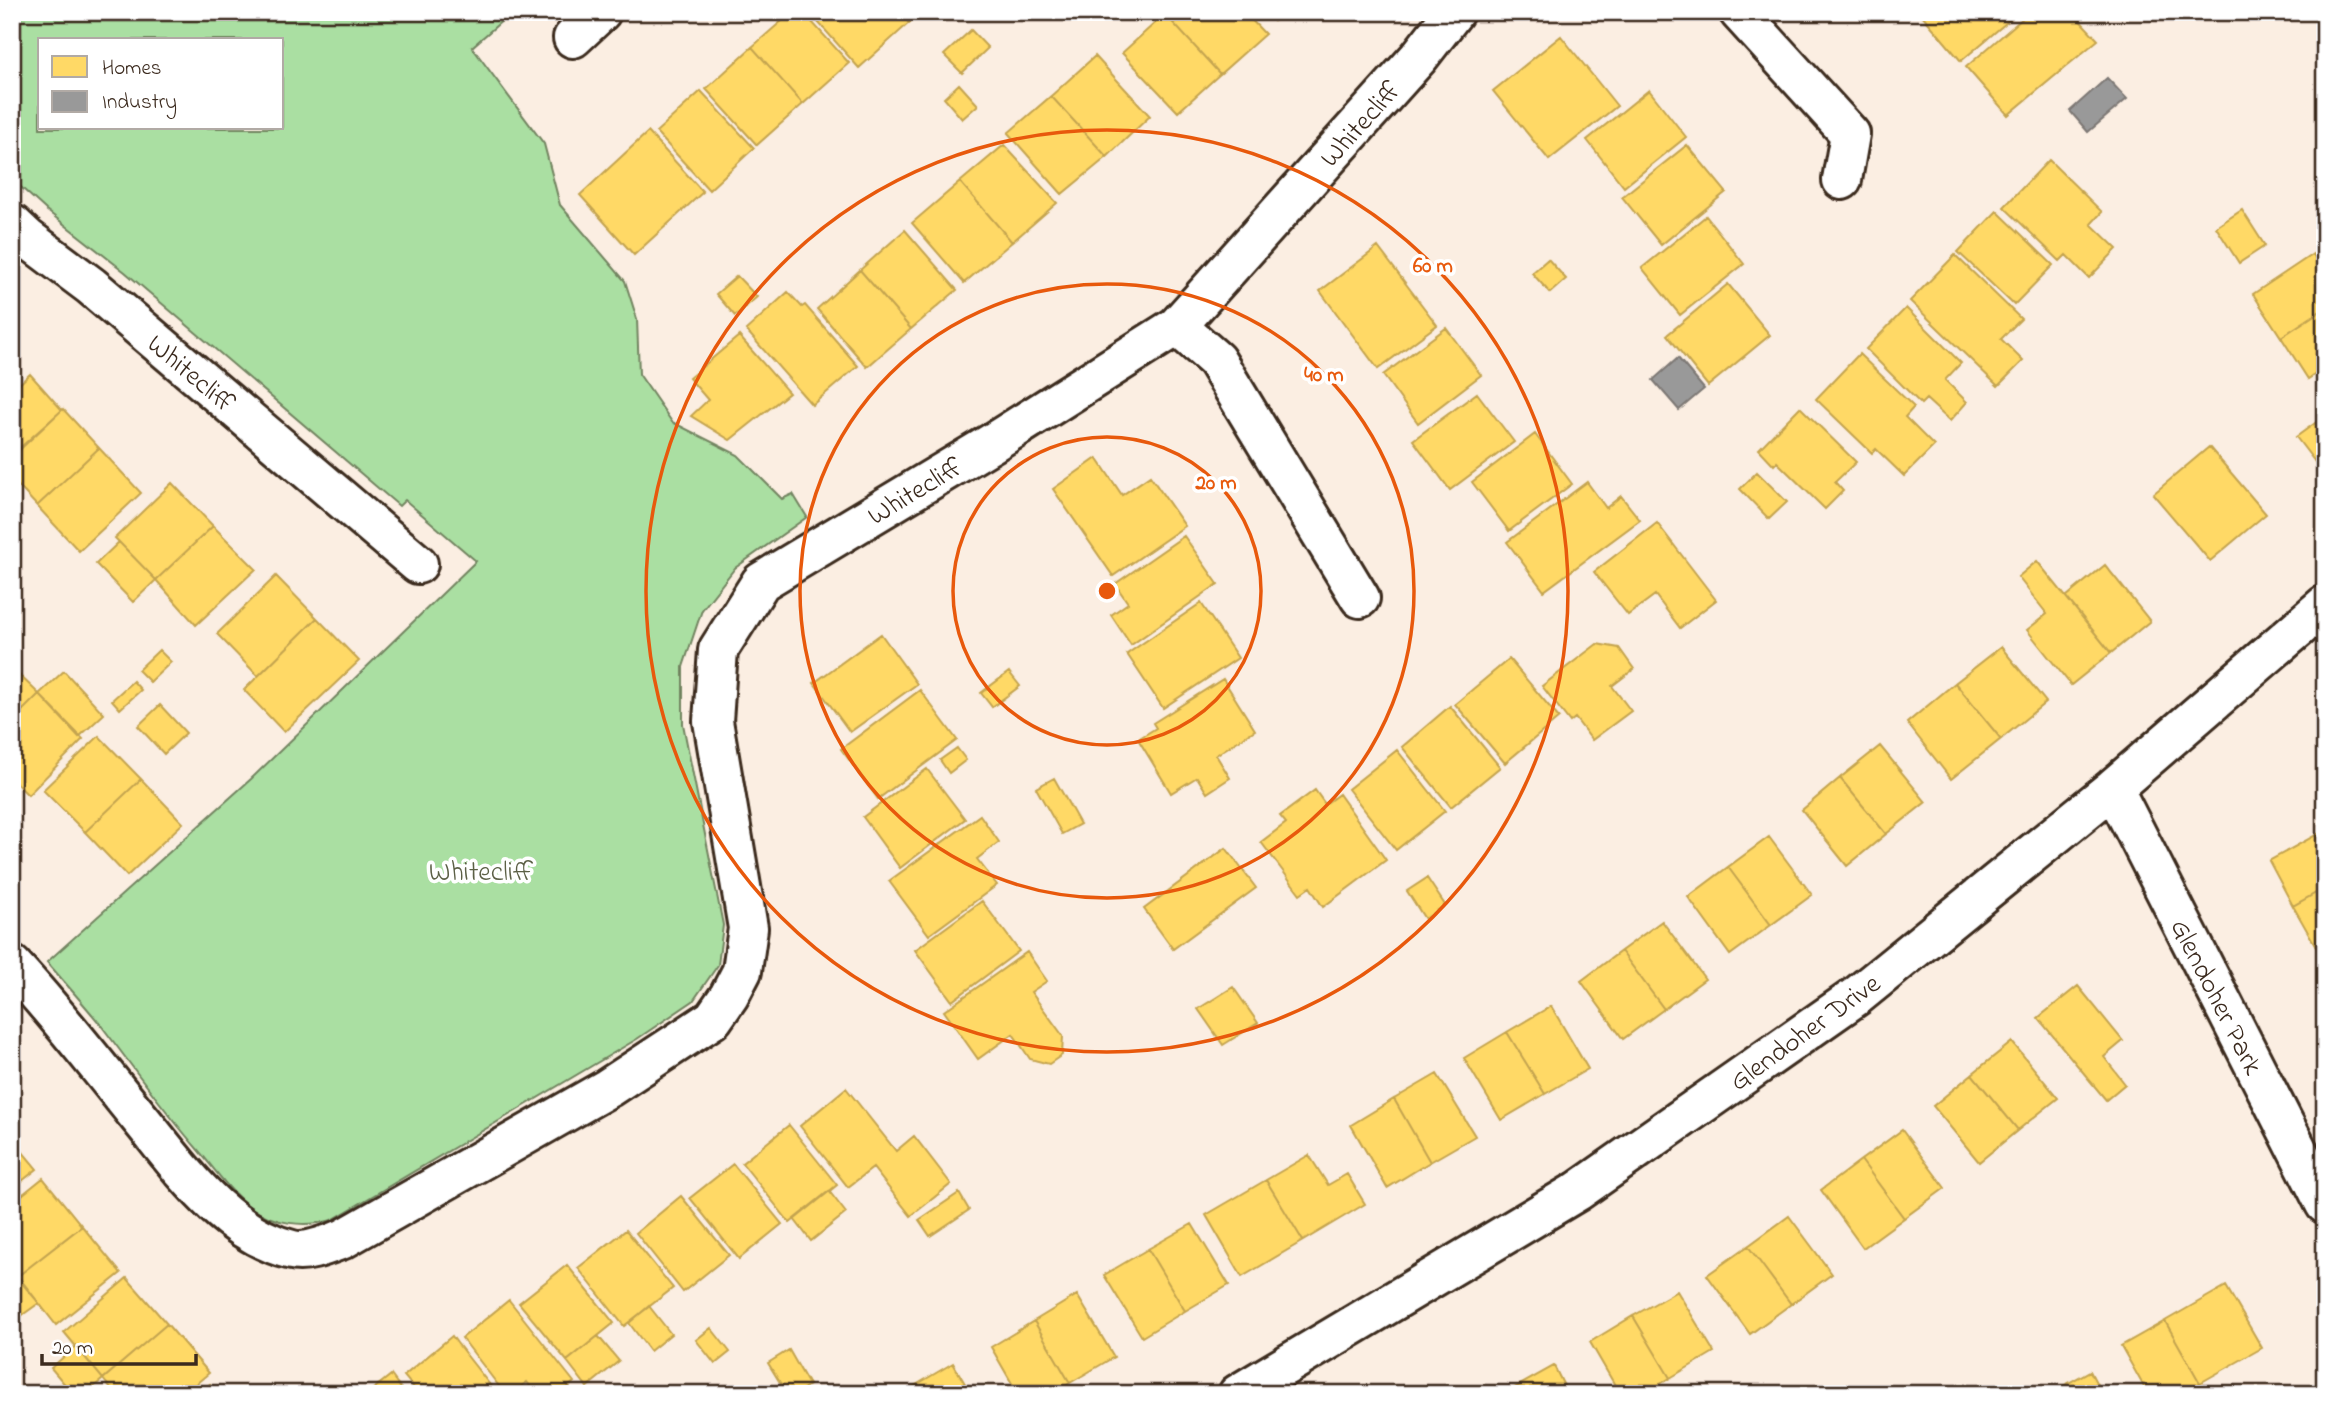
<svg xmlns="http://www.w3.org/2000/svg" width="2337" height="1406" viewBox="0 0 2337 1406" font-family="'Indie Flower',sans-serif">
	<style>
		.green { fill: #aadfa2; stroke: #728460; stroke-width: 2; fill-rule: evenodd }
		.homes { fill: #ffd966; stroke: #c4a450; stroke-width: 2 }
		.industry { fill: #999; stroke: #7d7874; stroke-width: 2 }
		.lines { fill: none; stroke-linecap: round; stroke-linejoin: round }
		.minor-casing { stroke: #3b2a1e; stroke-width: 44 }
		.minor { stroke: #fff; stroke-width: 38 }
		.ring { fill: none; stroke: #e8590c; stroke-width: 3.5 }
		.labels { text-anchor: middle; stroke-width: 7; stroke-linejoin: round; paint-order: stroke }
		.street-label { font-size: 28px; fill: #3b2a1e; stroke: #fff }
		.park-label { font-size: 28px; fill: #5c6046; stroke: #fff }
		.centre { fill: #e8590c; stroke: #fff; stroke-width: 3.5 }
		.ring-label { font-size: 21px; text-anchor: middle; font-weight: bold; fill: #e8590c; stroke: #fff; stroke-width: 7; stroke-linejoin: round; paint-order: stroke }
	</style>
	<rect width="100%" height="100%" fill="#fbeee2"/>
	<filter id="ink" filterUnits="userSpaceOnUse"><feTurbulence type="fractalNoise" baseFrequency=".0143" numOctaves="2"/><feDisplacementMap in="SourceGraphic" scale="14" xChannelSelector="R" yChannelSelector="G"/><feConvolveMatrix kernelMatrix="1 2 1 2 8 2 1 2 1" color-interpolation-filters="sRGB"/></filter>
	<g filter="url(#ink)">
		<path class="green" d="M12 12H512L472 47 544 144 560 205 625 281 637 319 639 374 672 422 738 455 782 499 793 494 807 517 735 568 702 610 683 667V724L723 925 718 965 693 1001 637 1039 332 1220C304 1228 274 1224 250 1207 230 1192 215 1170 199 1151 164 1111 133 1067 100 1024 83 1003 65 983 47 962L251 779 476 561 405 500 399 506 125 272 46 210 12 179ZM40 40H282V128H40Z"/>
		<path class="homes" d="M792 12H803L849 63 803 104 752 47Z
			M809 12H899L909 23 859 68Z
			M899 12H920L909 23Z
			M1166 12H1244L1265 34 1220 74 1165 14Z
			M1266 12H1283L1274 21Z
			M1925 12H2019L1961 61 1922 15Z
			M2030 12H2072L2098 40 2008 115 1966 67Z
			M1165 14 1220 74 1178 112 1122 53Z
			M971 30 988 48 962 73 944 55Z
			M1561 36 1617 106 1549 160 1493 91Z
			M752 47 803 104 757 145 706 89Z
			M1095 56 1150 116 1107 157 1051 96Z
			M959 84 978 105 962 119 944 98Z
			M1649 90 1686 137 1624 187 1587 140Z
			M701 91 754 148 709 190 656 132Z
			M1051 96 1107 157 1062 194 1008 133Z
			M648 132 703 192 634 255 580 195Z
			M1004 145 1057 203 1012 242 960 182Z
			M1687 145 1726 192 1661 245 1622 197Z
			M2049 160 2102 212 2091 224 2117 249 2089 278 2066 255 2060 261 2004 207Z
			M960 182 1012 242 964 283 912 223Z
			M2242 210 2265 246 2239 263 2216 227Z
			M1997 211 2053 265 2014 305 1958 252Z
			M1706 216 1744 264 1680 315 1642 268Z
			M905 230 957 290 911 329 860 270Z
			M1378 247 1437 325 1378 369 1320 291Z
			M2313 254 2325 273V308L2281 337 2253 294Z
			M1955 255 2021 319 2001 339 2023 361 1998 386 1910 301Z
			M1548 259 1566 279 1550 293 1532 273Z
			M860 270 911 329 867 367 817 309Z
			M737 276 757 297 735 316 716 294Z
			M1728 284 1770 335 1708 386 1667 335Z
			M788 292 802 307 805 305 858 366 812 405 746 330Z
			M1906 308 1961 363 1945 380 1967 402 1950 421 1926 399 1921 404 1866 349Z
			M2325 308V368L2308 379 2281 337Z
			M1446 328 1481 375 1418 423 1383 375Z
			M739 336 789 393 730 440 691 416 708 400 689 378Z
			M1859 354 1914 407 1905 417 1934 446 1904 476 1876 449 1872 453 1816 399Z
			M30 374 62 410 12 455V391Z
			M1477 393 1514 442 1450 490 1413 440Z
			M1800 407 1856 462 1835 482 1843 491 1825 509 1777 462 1774 465 1759 449Z
			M63 409 99 448 37 506 12 479V457Z
			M2325 416V475L2296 437Z
			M1535 434 1572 484 1509 531 1472 482Z
			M2209 447 2266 514 2210 561 2153 494Z
			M99 448 141 493 79 551 37 506Z
			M1097 458 1122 495 1150 476 1185 526 1113 576 1053 489Z
			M1757 472 1787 502 1769 519 1740 489Z
			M1587 482 1606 508 1621 496 1640 520 1544 591 1507 542Z
			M172 483 213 526 156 580 115 538Z
			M1657 523 1716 600 1680 628 1655 595 1628 615 1594 572Z
			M213 526 256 569 196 625 156 580Z
			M1184 536 1218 584 1131 645 1111 615 1128 603 1115 584Z
			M119 542 156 580 133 602 96 564Z
			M2037 561 2111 653 2071 685 2027 630 2047 614 2018 577Z
			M2105 565 2150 621 2111 653 2066 597Z
			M276 576 317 618 258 676 217 634Z
			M1201 603 1238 658 1163 708 1127 654Z
			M317 618 359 661 284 732 244 690Z
			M881 634 917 684 850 732 814 683Z
			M1597 644 1619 648 1634 669 1612 686 1631 711 1592 740 1575 718 1570 722 1542 686Z
			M2001 647 2046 702 2001 739 1955 683Z
			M159 650 171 662 150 682 138 670Z
			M1509 659 1559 718 1505 763 1455 704Z
			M12 668 39 694 12 721Z
			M64 671 104 714 79 737 39 694Z
			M1009 672 1020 686 992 707 981 693Z
			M1223 679 1255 730 1216 755 1230 778 1207 793 1197 777 1171 793 1138 739 1156 728 1153 723Z
			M133 681 141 690 120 709 112 700Z
			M1955 683 2001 739 1951 779 1907 723Z
			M920 690 957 740 878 799 841 749Z
			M39 694 83 739 28 795 12 779V721Z
			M160 705 186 733 164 754 138 726Z
			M1450 706 1500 767 1451 807 1402 747Z
			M99 736 141 779 85 832 43 790Z
			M1880 746 1926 802 1886 834 1840 778Z
			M957 748 966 760 949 773 940 760Z
			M1397 750 1445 811 1396 850 1348 789Z
			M927 769 965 819 900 868 863 817Z
			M1054 778 1080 824 1062 834 1036 788Z
			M1840 778 1886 834 1847 866 1802 810Z
			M141 779 183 823 127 876 85 832Z
			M1315 790 1325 804 1339 794 1386 860 1323 907 1310 887 1300 894 1261 842 1286 823 1280 816Z
			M980 815 999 842 977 859 997 885 929 935 889 881Z
			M2325 830V888L2293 906 2269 861Z
			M1769 837 1812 895 1771 925 1728 867Z
			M1226 848 1256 888 1173 949 1144 909Z
			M1728 867 1771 925 1730 955 1688 897Z
			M1427 878 1445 905 1425 919 1407 891Z
			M2325 888V946L2318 950 2293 906Z
			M982 901 1019 951 952 1001 915 950Z
			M1662 921 1705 979 1664 1009 1621 951Z
			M1621 951 1664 1009 1623 1039 1581 981Z
			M1027 952 1047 981 1031 992 1063 1036 1062 1055 1049 1064 1030 1059 1013 1034 978 1059 944 1011Z
			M2078 986 2123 1041 2104 1057 2125 1084 2106 1100 2038 1018Z
			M1233 987 1258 1023 1223 1045 1198 1009Z
			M1551 1006 1588 1069 1545 1094 1507 1032Z
			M1507 1032 1545 1094 1501 1120 1464 1058Z
			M2012 1042 2058 1098 2018 1130 1972 1074Z
			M1437 1074 1475 1136 1430 1162 1394 1099Z
			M1972 1074 2018 1130 1979 1162 1933 1106Z
			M846 1088 896 1151 914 1136 951 1184 911 1216 873 1168 848 1187 800 1126Z
			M1394 1099 1430 1162 1387 1188 1351 1125Z
			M789 1125 837 1185 790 1223 742 1163Z
			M1902 1130 1945 1188 1904 1218 1861 1160Z
			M12 1139 37 1169 12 1189Z
			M1309 1155 1328 1185 1347 1174 1365 1204 1303 1241 1266 1180Z
			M1861 1160 1904 1218 1863 1248 1821 1190Z
			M733 1164 782 1224 739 1259 690 1198Z
			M43 1178 82 1226 18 1276 12 1270V1203Z
			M1266 1180 1303 1241 1242 1277 1206 1215Z
			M829 1191 846 1213 811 1241 794 1219Z
			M959 1193 969 1210 930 1236 919 1220Z
			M681 1196 729 1255 683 1292 636 1233Z
			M1789 1216 1832 1274 1791 1304 1748 1246Z
			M1192 1224 1229 1285 1185 1311 1148 1249Z
			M82 1226 121 1273 56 1325 18 1276Z
			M626 1230 673 1288 624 1326 578 1268Z
			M1748 1246 1791 1304 1750 1334 1707 1275Z
			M1148 1249 1185 1311 1142 1337 1104 1275Z
			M567 1265 614 1323 567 1361 519 1303Z
			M127 1278 167 1324 103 1379 64 1332Z
			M21 1282 39 1303 14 1321H12V1289Z
			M2226 1286 2262 1348 2200 1383 2165 1321Z
			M1677 1291 1714 1352 1670 1378 1633 1316Z
			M1077 1295 1114 1357 1070 1383 1034 1321Z
			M509 1300 574 1382 560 1394H536L527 1382 512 1394H505L462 1338Z
			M649 1306 671 1334 650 1351 629 1323Z
			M1633 1316 1670 1378 1644 1394H1620L1590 1342Z
			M1034 1321 1070 1383 1052 1394H1018L991 1347Z
			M2165 1321 2200 1383 2182 1394H2148L2121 1346Z
			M167 1324 209 1373 184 1394H115L103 1379Z
			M711 1328 730 1352 715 1364 696 1340Z
			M452 1336 457 1343 497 1394H419L404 1376Z
			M598 1336 619 1361 587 1387 567 1361Z
			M76 1346 103 1379 85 1394H73L51 1368Z
			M789 1350 809 1385 796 1394H787L768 1363Z
			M953 1363 971 1394H912L909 1389Z
			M1554 1366 1568 1394H1510L1509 1391Z
			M2090 1371 2102 1394H2049Z
			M391 1375 405 1394H367Z
			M210 1384 218 1394H198Z"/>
		<path class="industry" d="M2107 78 2127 99 2088 132 2070 111Z
			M1678 358 1704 389 1679 410 1653 380Z"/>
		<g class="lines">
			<g class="minor-casing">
				<path id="minor" d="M1739 12 1850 134 1842 180
					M573 38 601 12
					M12 224 27 238 91 286 418 564
					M1177 326 1216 360 1360 598
					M2113 788 2325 1204
					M12 965C57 1013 97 1066 138 1116 180 1167 224 1233 292 1250 307 1254 329 1244 343 1239L608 1088 713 1019 729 996 742 971 748 928 713 721 718 650 761 582 992 443 1177 326 1419 57 1454 12
					M1238 1394 1578 1191 1858 995 2113 788 2325 605"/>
			</g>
			<use href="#minor" class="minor"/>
		</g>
	</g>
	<g class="ring">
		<circle cx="1107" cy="591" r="154"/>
		<circle cx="1107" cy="591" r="307"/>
		<circle cx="1107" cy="591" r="461"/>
	</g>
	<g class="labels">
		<g class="street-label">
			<text transform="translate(1359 123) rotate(-48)" y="10">Whitecliff</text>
			<text transform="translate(192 372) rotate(40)" y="10">Whitecliff</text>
			<text transform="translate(914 490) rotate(-31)" y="10">Whitecliff</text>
			<text transform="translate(2218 996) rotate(63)" y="10">Glendoher Park</text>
			<text transform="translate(1804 1031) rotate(-36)" y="10">Glendoher Drive</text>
		</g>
		<g class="park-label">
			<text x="481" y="880">Whitecliff</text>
		</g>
	</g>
	<circle cx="1107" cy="591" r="10" class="centre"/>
	<g class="ring-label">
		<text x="1433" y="272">60 m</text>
		<text x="1324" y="381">40 m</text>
		<text x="1216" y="489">20 m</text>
	</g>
	<rect width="2337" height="1406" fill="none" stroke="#fff" stroke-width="42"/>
	<rect x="21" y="21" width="2295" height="1364" fill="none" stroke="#3b2a1e" stroke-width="2.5" filter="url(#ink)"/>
	<rect x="38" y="38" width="245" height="91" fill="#ffffff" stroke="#b1aaa5" stroke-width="2"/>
	<rect x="52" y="56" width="35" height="21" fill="#ffd966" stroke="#b1aaa5" stroke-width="2"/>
	<text x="102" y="74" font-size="21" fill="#3b2a1e">Homes</text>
	<rect x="52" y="91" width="35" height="21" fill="#999999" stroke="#b1aaa5" stroke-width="2"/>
	<text x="102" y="108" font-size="21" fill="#3b2a1e">Industry</text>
	<path d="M42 1354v10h154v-10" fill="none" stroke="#3b2a1e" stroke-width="3.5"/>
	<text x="52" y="1354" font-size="21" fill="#3b2a1e" stroke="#ffffff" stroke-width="5" paint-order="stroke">20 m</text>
</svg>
